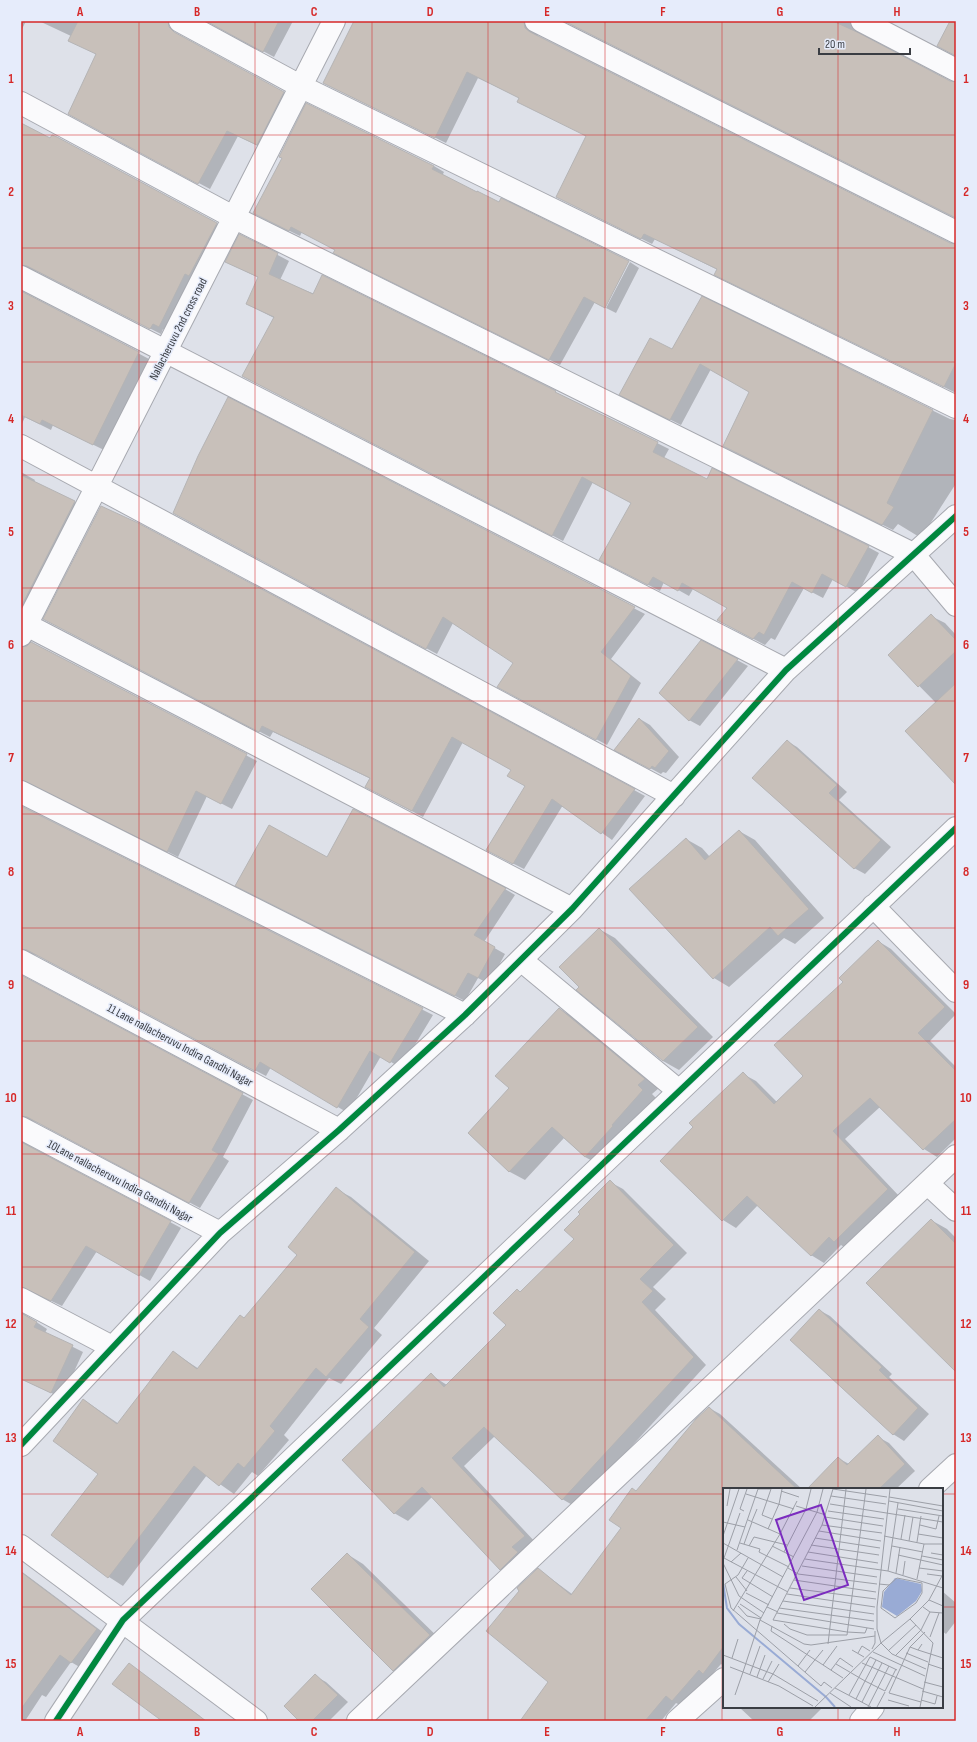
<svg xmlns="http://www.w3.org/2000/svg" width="977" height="1742" viewBox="0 0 977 1742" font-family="'Sofia Sans Condensed',sans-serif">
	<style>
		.shadow { fill: #0003 }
		.building { fill: #c8c0ba; stroke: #b5b4b5 }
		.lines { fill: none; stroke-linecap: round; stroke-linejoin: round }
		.minor-casing { stroke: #a7a9b0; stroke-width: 24 }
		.minor { stroke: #fafafc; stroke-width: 22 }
		.cycleway-casing { stroke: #e6ecfb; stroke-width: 8 }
		.cycleway { stroke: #00873e; stroke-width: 6 }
		.grid { fill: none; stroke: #d62828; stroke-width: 1; stroke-opacity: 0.55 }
		.labels { text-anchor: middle; stroke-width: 3; stroke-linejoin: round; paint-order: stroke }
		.street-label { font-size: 12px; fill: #3a3d43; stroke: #e6ecfb }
		.inset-river { fill: none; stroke: #99abd5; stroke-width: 2 }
		.inset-road { fill: none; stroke: #9c9fa7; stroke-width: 1 }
		.view { fill: #7b2cbf; fill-opacity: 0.15; stroke: #7b2cbf; stroke-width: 2 }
		.inset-edge { fill: none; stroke: #3a3d43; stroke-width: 2 }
		.neatline { fill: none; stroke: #d62828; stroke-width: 1.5 }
		.grid-label { font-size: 13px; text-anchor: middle; font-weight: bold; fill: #d62828 }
	</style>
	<rect width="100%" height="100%" fill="#dee1e9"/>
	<path class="shadow" d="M21 21H26L21 31Z
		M39 21H151L294 99 268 151 238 136 210 189 80 120 97 55 71 36Z
		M207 21H293L274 57Z
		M354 21H536L534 29 539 38 950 244 956 245V393L726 280 718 270 655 239 652 244 558 197 587 136 520 98 478 78 446 143 324 83Z
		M564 21H862L860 29 862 35 950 82 956 83V218Z
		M21 124 227 230 170 332 163 329 161 334 38 272 32 270 25 272 21 277Z
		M434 166 444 172 442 176 499 203 595 302 560 365 345 258 336 250 302 232 300 236 265 219Z
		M240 235 289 261 280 280 555 392 669 449 664 458 707 481 868 547 879 553 858 593 833 579 823 598 804 588 775 640 771 638 765 645 729 626 728 608 693 589 689 596 664 582 660 591 612 566 632 503 593 482 563 541 243 376 274 318 247 304 259 278 226 262Z
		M630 262 639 268 616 313 606 308Z
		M21 291 149 359 104 450 53 425 51 430 25 417 21 426Z
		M702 298 950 419 956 420V486L955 485 921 538 898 524 893 530 735 452 751 392 711 369 681 425 631 400 672 350Z
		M229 399 645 614 611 659 641 683 607 745 509 692 515 663 453 623 437 654 185 519Z
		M21 472 35 480 34 482 86 508 21 622Z
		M101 507 634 790 645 796 612 840 563 805 524 869 498 856 526 786 512 770 463 742 423 817 377 793 371 779 273 732 270 737 55 625Z
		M931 616 945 623 956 635V781L936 703 889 655Z
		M31 643 257 761 232 809 207 796 178 857 38 786 21 792V648Z
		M737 660 748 666 700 726 689 720Z
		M640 719 650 725 679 757 666 773 663 772 661 774 626 755Z
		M787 741 797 747 847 792 839 800 891 847 865 874 854 868Z
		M21 806 24 809 433 1015 401 1068 381 1056 348 1113 271 1067 266 1076 39 956 32 954 25 956 21 961Z
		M739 831 755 840 824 918 795 944 784 938 729 987 714 978 686 839 702 848 710 857Z
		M327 858 505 889 515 895 484 942 505 954 489 984 478 978 465 1001 247 891Z
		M599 929 615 938 713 1037 679 1070 663 1061Z
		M878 941 891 949 956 1014 930 1041 956 1067V1138L937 1157 924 1149 880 1107 845 1139 900 1197 847 1249 841 1245 824 1263 811 1255 758 1205 736 1228 723 1220 662 1160 743 1074 756 1081 777 1102 804 1076 844 982Z
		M21 974 25 978 253 1100 223 1157 229 1161 200 1208 39 1123 32 1121 21 1128Z
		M560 1009 574 1018 659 1088 652 1094 657 1099 600 1165 585 1157 564 1138 525 1180 510 1172 469 1133 510 1088Z
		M21 1141 181 1228 150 1281 97 1251 62 1306 32 1292 26 1294 21 1299Z
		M610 1182 623 1189 687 1253 653 1287 666 1299 655 1310 706 1365 576 1507 562 1499 495 1436 464 1466 537 1544 514 1577 500 1569 432 1497 408 1521 394 1513 431 1375 447 1385 507 1325 517 1290 521 1292 575 1239Z
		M336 1189 351 1197 429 1261 374 1328 382 1335 341 1384 329 1378 284 1435 289 1440 258 1476 252 1472 234 1494 207 1475 123 1586 109 1577 52 1534 100 1474 84 1400 119 1424 173 1352 199 1369 245 1318 298 1254Z
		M931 1220 947 1229 956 1238V1371Z
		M819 1310 830 1316 892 1374 889 1377 929 1414 904 1441 893 1434Z
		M21 1312 47 1329 45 1333 83 1352 62 1398 21 1379Z
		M709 1408 720 1414 802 1489H724V1666L721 1664 684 1707 676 1703 661 1721H522L549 1682 538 1569 572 1594 622 1528 636 1492Z
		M878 1437 889 1443 915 1471 896 1489H809L838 1458 849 1464Z
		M347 1554 363 1564 445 1644 409 1679 394 1670Z
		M21 1571 108 1636 83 1669 71 1662 46 1697 42 1695 25 1721H21Z
		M942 1591 956 1603V1621L946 1634 942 1631Z
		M129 1664 200 1716 196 1721H163Z
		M315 1676 326 1682 348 1702 329 1721H301Z
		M739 1707H823L809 1721H754Z"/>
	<path class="building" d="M78 21H168L169 27 174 32 284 92 257 145 227 131 198 184 68 114 96 54 68 41Z
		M206 21H279L263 52Z
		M354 21H524L525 28 530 32 950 243 956 244V363L944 387 714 275 717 269 644 234 641 239 556 197 586 136 517 102 519 98 467 72 435 138 323 83Z
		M564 21H833L859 33 950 81 956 82V218Z
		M950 21H956V56L937 46Z
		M306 103 434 166 432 169 477 192V191L499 202 501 198 629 261 605 308 584 297 549 360 333 253 335 250 291 227 289 231 253 213 282 158 279 157Z
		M21 123 50 138 52 135 57 137 217 223 189 276 185 274 159 327 153 324 150 329 27 266 21 265Z
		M239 234 278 253 269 274 313 294 322 275 556 391 555 392 658 442 653 452 707 479 712 468 869 546 846 587 822 574 812 593 792 582 764 635 759 632 753 639 717 620 727 608 682 583 678 591 653 577 648 585 599 560 631 503 582 477 552 536 242 376 274 317 246 304 258 277 225 262Z
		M21 291 139 352 93 445 42 420 40 424 21 415Z
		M702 296 933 410 887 503 894 507 882 525 723 446 749 392 700 364 670 420 619 395 650 338 672 349Z
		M228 397 635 607 601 652 631 676 596 740 497 687 513 663 443 617 426 649 173 513 198 456Z
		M21 475 75 501 21 607Z
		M101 506 138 523 635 789 601 834 552 799 513 864 486 850 525 786 507 776 511 770 452 737 412 811 365 787 370 778 262 726 259 732 43 619Z
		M931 614 956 640V651L918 687 888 655Z
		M701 640 738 659 689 721 659 693Z
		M31 642 247 754 221 804 196 791 167 852 21 780V647L27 646Z
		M956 683V785L905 731Z
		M639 718 669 751 655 768 652 766 650 769 614 750Z
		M787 740 837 785 829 793 881 840 854 869 752 778Z
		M21 806 423 1008 390 1063 370 1051 337 1108 260 1062 255 1071 27 950 21 949Z
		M353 809 506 888 474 935 495 947 478 978 468 973 455 996 235 886 269 825 327 857Z
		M739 830 809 909 778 936 770 927 713 979 629 889 686 838 705 860Z
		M599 928 698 1027 663 1061 576 990 579 987 559 967Z
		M878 940 945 1007 918 1033 956 1071V1119L923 1150 870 1098 833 1131 888 1189 834 1242 829 1237 811 1256 747 1196 722 1221 660 1161 693 1127 689 1123 743 1072 774 1104 803 1076 774 1045 843 982 839 978Z
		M21 975 243 1093 212 1150 219 1154 189 1203 27 1117 21 1116Z
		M559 1008 645 1079 638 1085 643 1090 612 1125 613 1126 585 1157 552 1127 509 1172 468 1133 509 1088 495 1076Z
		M21 1142 171 1221 139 1276 86 1246 51 1301 21 1287Z
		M610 1180 674 1245 640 1279 653 1291 642 1302 694 1357 562 1500 484 1427 452 1458 525 1536 512 1547 518 1552 500 1570 422 1487 394 1514 342 1460 431 1373 444 1387 506 1325 493 1313 517 1289 520 1292 574 1239 564 1230 580 1214 578 1212Z
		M336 1187 415 1252 360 1319 369 1327 326 1377 316 1368 270 1426 275 1431 244 1468 238 1463 219 1486 194 1466 108 1578 51 1535 98 1474 53 1441 83 1399 117 1424 173 1351 197 1369 240 1315 244 1318 297 1255 288 1247Z
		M931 1219 956 1244V1372L866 1283Z
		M819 1309 882 1367 879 1370 918 1408 893 1435 790 1340Z
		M21 1313 37 1322 34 1327 73 1345 51 1393 21 1379Z
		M709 1407 797 1489H724V1646L703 1674 699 1670 672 1701 666 1696 645 1721H520L548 1682 486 1631 519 1591 517 1588 538 1568 571 1595 621 1528 609 1520 632 1488 636 1491 696 1419Z
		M878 1435 905 1464 879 1489H807L838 1457 847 1465Z
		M347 1553 430 1635 393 1671 311 1589Z
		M21 1572 97 1629 71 1663 60 1655 21 1709Z
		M129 1663 206 1721H162L112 1684Z
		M315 1674 338 1695 312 1721H299L284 1706Z"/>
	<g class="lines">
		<g class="minor-casing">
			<path id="minor" d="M180 21 300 86 956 407
				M536 21 956 232
				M862 21 956 70
				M21 103 235 218 913 554 956 605
				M21 277 786 670
				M21 446 674 796
				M21 622 572 909
				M21 635 334 21
				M21 792 465 1015
				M873 906 956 991
				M521 960 679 1091
				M21 961 339 1130
				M21 1128 220 1233
				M928 1184 956 1210
				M21 1299 112 1347
				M21 1445 220 1233 339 1130 465 1015 572 909 786 670 956 516
				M930 1489 956 1465
				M21 1546 256 1721
				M56 1721 123 1620 956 828
				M358 1721 956 1156
				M677 1721 724 1679
				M861 1721 873 1707"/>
		</g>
		<use href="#minor" class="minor"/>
		<g class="cycleway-casing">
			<path id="cycleway" d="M21 1445 220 1233 339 1130 465 1015 572 909 786 670 956 516
				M56 1721 123 1620 956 828"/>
		</g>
		<use href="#cycleway" class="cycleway"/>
	</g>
	<path class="grid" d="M139 21V1721M255 21V1721M372 21V1721M488 21V1721M605 21V1721M722 21V1721M838 21V1489M21 135H956M21 248H956M21 362H956M21 475H956M21 588H956M21 701H956M21 814H956M21 928H956M21 1041H956M21 1154H956M21 1267H956M21 1380H956M21 1494H724M942 1494H956M21 1607H724M942 1607H956M838 1707V1721"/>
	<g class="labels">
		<g class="street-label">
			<text transform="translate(178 329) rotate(-63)" y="4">Nallacheruvu 2nd cross road</text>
			<text transform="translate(180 1045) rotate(28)" y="4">11 Lane nallacheruvu Indira Gandhi Nagar</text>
			<text transform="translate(120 1181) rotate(28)" y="4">10Lane nallacheruvu Indira Gandhi Nagar</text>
		</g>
	</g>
	<g transform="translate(723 1488)">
		<rect width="220" height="220" fill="#dee1e9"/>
		<path d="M172 90 198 96 199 103 193 113 174 128 159 119 161 104Z" fill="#99abd5"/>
		<path class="inset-river" d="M0 95 4 120 16 136 103 209 112 219"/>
		<path class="inset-road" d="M35 1H48L39 27 49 31M110 1 99 37 50 132 124 144 142 145 144 140M110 1 164 9M58 3 76 9M23 6 71 21M108 8 163 16M166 9 220 18M166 13 220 23M107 16 220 34M4 18 7 1M73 18 103 27M175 21 220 28M21 23 17 21 24 1M105 23 161 31M17 25 1 70 65 104M102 29 160 38M25 32 57 46M29 33 34 21M0 34 22 39M99 37 159 45M197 37 213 41 216 28M45 41 56 16 59 1M96 43 158 53M195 46 220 50M0 48 16 1M161 48 201 56H220M92 50 157 60M178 51 182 27M186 53 190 29M194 54 198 28M0 55 60 89M17 55 37 61 36 64 66 79M21 56 29 34M88 57 156 67M26 58 31 49 64 57M49 58 71 69M169 58 200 64M14 62 35 1M61 64 83 21 88 1M85 64 155 75M208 65 220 67M175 67 220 77M199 68 220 72M25 70 15 87 2 96 8 120 98 198 101 194 109 200M82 71 165 83 220 100M8 74 18 65M0 75 16 108 41 125M79 78 154 89M65 80 75 86 154 96M196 80 220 83M24 83 19 90 50 109M165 83 175 15M173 85 177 59M204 86 219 88M180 87 182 73M13 89 24 103M194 91 201 56M71 92 153 104M156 96 166 97 174 90 199 95V105L193 115 172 130 158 120 160 103 166 97M67 100 153 111M23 105 46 117M64 106 152 119M206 112 220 118M60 113 151 126M17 116 38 130M15 118 24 128 38 131M44 119 55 124M200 119 207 124 220 125M56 120 151 133M10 123 57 46 74 13M54 125 151 141M187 131 210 155 197 219M37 132 81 156 88 157 152 148M61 136 67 141 84 147H124L143 1M49 138 48 143 120 190M198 142 207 124M207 149 216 125M105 156 123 1M187 159 195 162 199 156M149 161 152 155V143M129 162 141 169M195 162 220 170M165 163 193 137M150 164 202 188M135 165 139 158 147 163M183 165 205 174M0 167 50 186 95 213M172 168 198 142M147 169 174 182M9 170 15 151M153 172 142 193 162 203 173 181M139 175 200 201M113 176 142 193 133 211M205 176 220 181M100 177 114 158M75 178 87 162M7 179 20 184 37 132 94 24 100 1M203 181 169 166 158 155 187 131 206 112 220 86M108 182 117 170 130 179M82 184 100 162M27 186 37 158M34 189 42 167M40 191 49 173M45 194 56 176M201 194 220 199M112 200 148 219M199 203 220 209M107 205 128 219M12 207 20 184 56 198 90 218M126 207 147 169M165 212 186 218M198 212 212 216 214 208M139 214 159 175M198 214 166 205 187 159 202 144M92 219 158 155 154 141V119L167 1M145 219 166 178M154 219 162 204"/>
		<path class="view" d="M98 17 125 97 81 112 53 32Z"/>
		<rect width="220" height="220" class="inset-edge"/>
	</g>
	<rect width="977" height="1742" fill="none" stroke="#e6ecfb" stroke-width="44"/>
	<path d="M819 48v6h91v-6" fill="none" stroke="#3a3d43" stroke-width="2"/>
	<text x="825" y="48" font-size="12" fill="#3a3d43" stroke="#e6ecfb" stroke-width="3" paint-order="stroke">20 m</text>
	<rect x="22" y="22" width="933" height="1698" class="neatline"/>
	<g class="grid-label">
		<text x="80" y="16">A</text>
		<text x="197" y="16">B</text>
		<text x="314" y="16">C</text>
		<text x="430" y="16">D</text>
		<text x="547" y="16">E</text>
		<text x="663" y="16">F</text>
		<text x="780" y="16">G</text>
		<text x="897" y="16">H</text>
		<text x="11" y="83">1</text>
		<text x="966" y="83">1</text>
		<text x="11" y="196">2</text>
		<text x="966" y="196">2</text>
		<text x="11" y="310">3</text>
		<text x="966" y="310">3</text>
		<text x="11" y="423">4</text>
		<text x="966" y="423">4</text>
		<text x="11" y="536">5</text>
		<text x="966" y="536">5</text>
		<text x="11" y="649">6</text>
		<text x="966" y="649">6</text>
		<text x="11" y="762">7</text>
		<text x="966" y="762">7</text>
		<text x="11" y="876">8</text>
		<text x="966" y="876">8</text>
		<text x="11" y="989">9</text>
		<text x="966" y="989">9</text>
		<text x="11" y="1102">10</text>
		<text x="966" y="1102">10</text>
		<text x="11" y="1215">11</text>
		<text x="966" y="1215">11</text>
		<text x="11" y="1328">12</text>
		<text x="966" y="1328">12</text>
		<text x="11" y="1442">13</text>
		<text x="966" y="1442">13</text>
		<text x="11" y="1555">14</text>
		<text x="966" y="1555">14</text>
		<text x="11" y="1668">15</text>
		<text x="966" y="1668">15</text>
		<text x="80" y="1736">A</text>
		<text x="197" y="1736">B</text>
		<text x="314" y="1736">C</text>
		<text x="430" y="1736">D</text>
		<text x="547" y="1736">E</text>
		<text x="663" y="1736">F</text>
		<text x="780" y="1736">G</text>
		<text x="897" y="1736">H</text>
	</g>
</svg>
